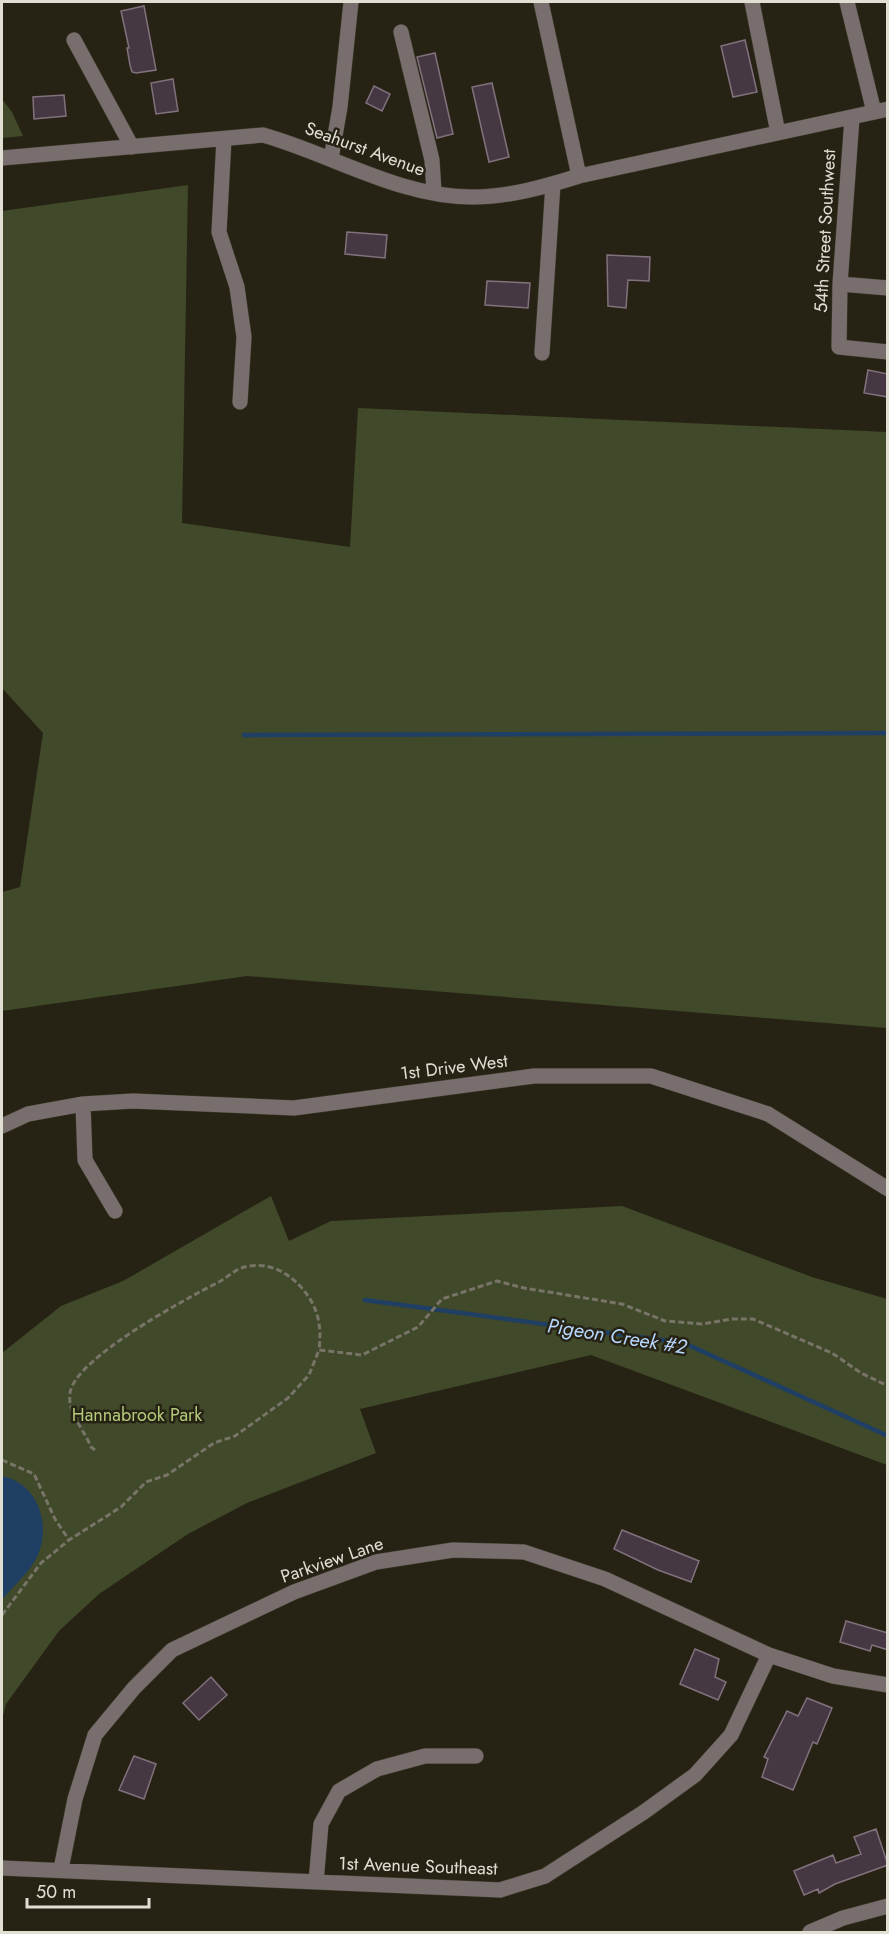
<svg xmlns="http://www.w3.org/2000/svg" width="889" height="1934" viewBox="0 0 889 1934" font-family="Jost,sans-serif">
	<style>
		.green { fill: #404929 }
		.water { fill: #1f3f65 }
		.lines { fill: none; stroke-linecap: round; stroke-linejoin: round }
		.stream { stroke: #1f3f65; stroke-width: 4.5 }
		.building { fill: #463843; stroke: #81717d; stroke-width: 1.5 }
		.minor-casing { stroke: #413d2f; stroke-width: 16 }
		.path { stroke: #787468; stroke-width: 3; stroke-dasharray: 6 3; stroke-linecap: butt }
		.minor { stroke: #776e6d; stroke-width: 15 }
		.labels { text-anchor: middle; stroke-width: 5; stroke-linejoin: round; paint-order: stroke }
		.street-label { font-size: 18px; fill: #e1ded4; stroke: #272314 }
		.park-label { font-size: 18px; fill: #b4ca7b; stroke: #272314 }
		.water-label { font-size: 20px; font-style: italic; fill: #b7d7fe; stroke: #272314 }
	</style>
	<rect width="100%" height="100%" fill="#272314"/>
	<path class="green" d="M2 99 12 112 23 136 2 138Z
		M188 185 182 523 350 547 358 408 887 432V1028L247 976 2 1011V892L20 887 43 733 2 688V211Z
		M271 1196 289 1241 331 1221 622 1206 812 1277 887 1299V1465L591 1355 360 1409 376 1453 247 1503 188 1534 99 1594 59 1631 6 1704 2 1720V1353L61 1306 123 1281Z"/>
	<path class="water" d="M2 1476C38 1483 52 1525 37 1557 30 1572 12 1587 2 1600Z"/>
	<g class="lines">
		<path class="stream" d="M244 735 888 733
			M365 1300 684 1343 888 1436"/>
	</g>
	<path class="building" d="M144 6 156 70 136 73 132 72 130 65 127 48H129L121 11Z
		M745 40 757 92 733 97 721 46Z
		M435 53 453 134 437 138 417 57Z
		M173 79 178 111 156 114 151 83Z
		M492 83 509 157 489 162 472 87Z
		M374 86 390 94 382 111 366 103Z
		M64 95 66 116 34 119 33 97Z
		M347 232 387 235 385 258 345 254Z
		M607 255 650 257 649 281 628 280 626 308 608 306Z
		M487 281 530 283 528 308 485 305Z
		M868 370 888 374V397L864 393Z
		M622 1530 699 1561 691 1582 658 1570 614 1549Z
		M846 1621 888 1633V1650L872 1645 870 1651 840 1642Z
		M695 1649 719 1659 715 1677 726 1682 718 1700 680 1684Z
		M211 1677 227 1695 199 1720 183 1703Z
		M807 1698 832 1708 817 1744 813 1742 793 1790 762 1777 768 1759 764 1757 787 1711 798 1716Z
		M134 1756 156 1764 144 1799 119 1790Z
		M876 1829 888 1865 835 1884 819 1893 818 1889 804 1895 794 1871 833 1855 836 1863 861 1854 854 1837Z"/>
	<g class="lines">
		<g class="minor-casing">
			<path id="minor" d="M541 2 579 176
				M752 2 778 133
				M847 2 874 112
				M401 32 432 160 434 192
				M74 40 132 147
				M852 118 840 284 839 347 888 352
				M224 139 219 232 237 287 244 337 240 402
				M2 158 263 135C331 154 399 197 472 197 509 197 544 187 579 176L888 109
				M331 159 340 107 351 2
				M840 284 888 288
				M542 353 553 184
				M83 1104 85 1160 115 1211
				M2 1126 28 1114 83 1104 133 1101 294 1108 534 1076H651L768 1114 888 1189
				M2 1868 500 1890 545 1876 644 1812 695 1775 731 1735 769 1655
				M61 1869 75 1799 95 1735 134 1688 172 1650 294 1592 376 1562 453 1550 524 1552 605 1579 769 1655 833 1676 888 1685
				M316 1882 321 1824 339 1791 377 1769 425 1756H476
				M810 1932 843 1918 888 1906"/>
		</g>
		<path class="path" d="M95 1450 91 1447C84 1429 67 1413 70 1393 74 1359 187 1298 217 1283 229 1277 235 1268 249 1266 270 1263 287 1272 301 1287 318 1306 322 1325 319 1350L362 1355 418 1327 442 1299 497 1281 524 1288 622 1304 665 1321 702 1324 732 1319H753L832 1353 861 1373 888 1386
			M2 1460 34 1474 55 1519 69 1540 121 1507 146 1482 167 1475 214 1443 235 1436 288 1398 309 1375 319 1350
			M2 1615 41 1563 69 1540"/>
		<use href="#minor" class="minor"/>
	</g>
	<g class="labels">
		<g class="street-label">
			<text transform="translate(365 149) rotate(20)" y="6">Seahurst Avenue</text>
			<text transform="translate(825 231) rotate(-87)" y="6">54th Street Southwest</text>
			<text transform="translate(454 1067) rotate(-7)" y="6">1st Drive West</text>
			<text transform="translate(332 1560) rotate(-19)" y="6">Parkview Lane</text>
			<text transform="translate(418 1866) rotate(2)" y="6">1st Avenue Southeast</text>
		</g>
		<g class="park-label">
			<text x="137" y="1421">Hannabrook Park</text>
		</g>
		<g class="water-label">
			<text transform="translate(617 1336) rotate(9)" y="7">Pigeon Creek #2</text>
		</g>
	</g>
	<rect width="889" height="1934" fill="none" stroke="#e1ded4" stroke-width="6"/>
	<path d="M27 1898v9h122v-9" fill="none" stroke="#e1ded4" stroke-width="3"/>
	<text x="36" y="1898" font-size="18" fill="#e1ded4" stroke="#272314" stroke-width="4.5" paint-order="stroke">50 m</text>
</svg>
